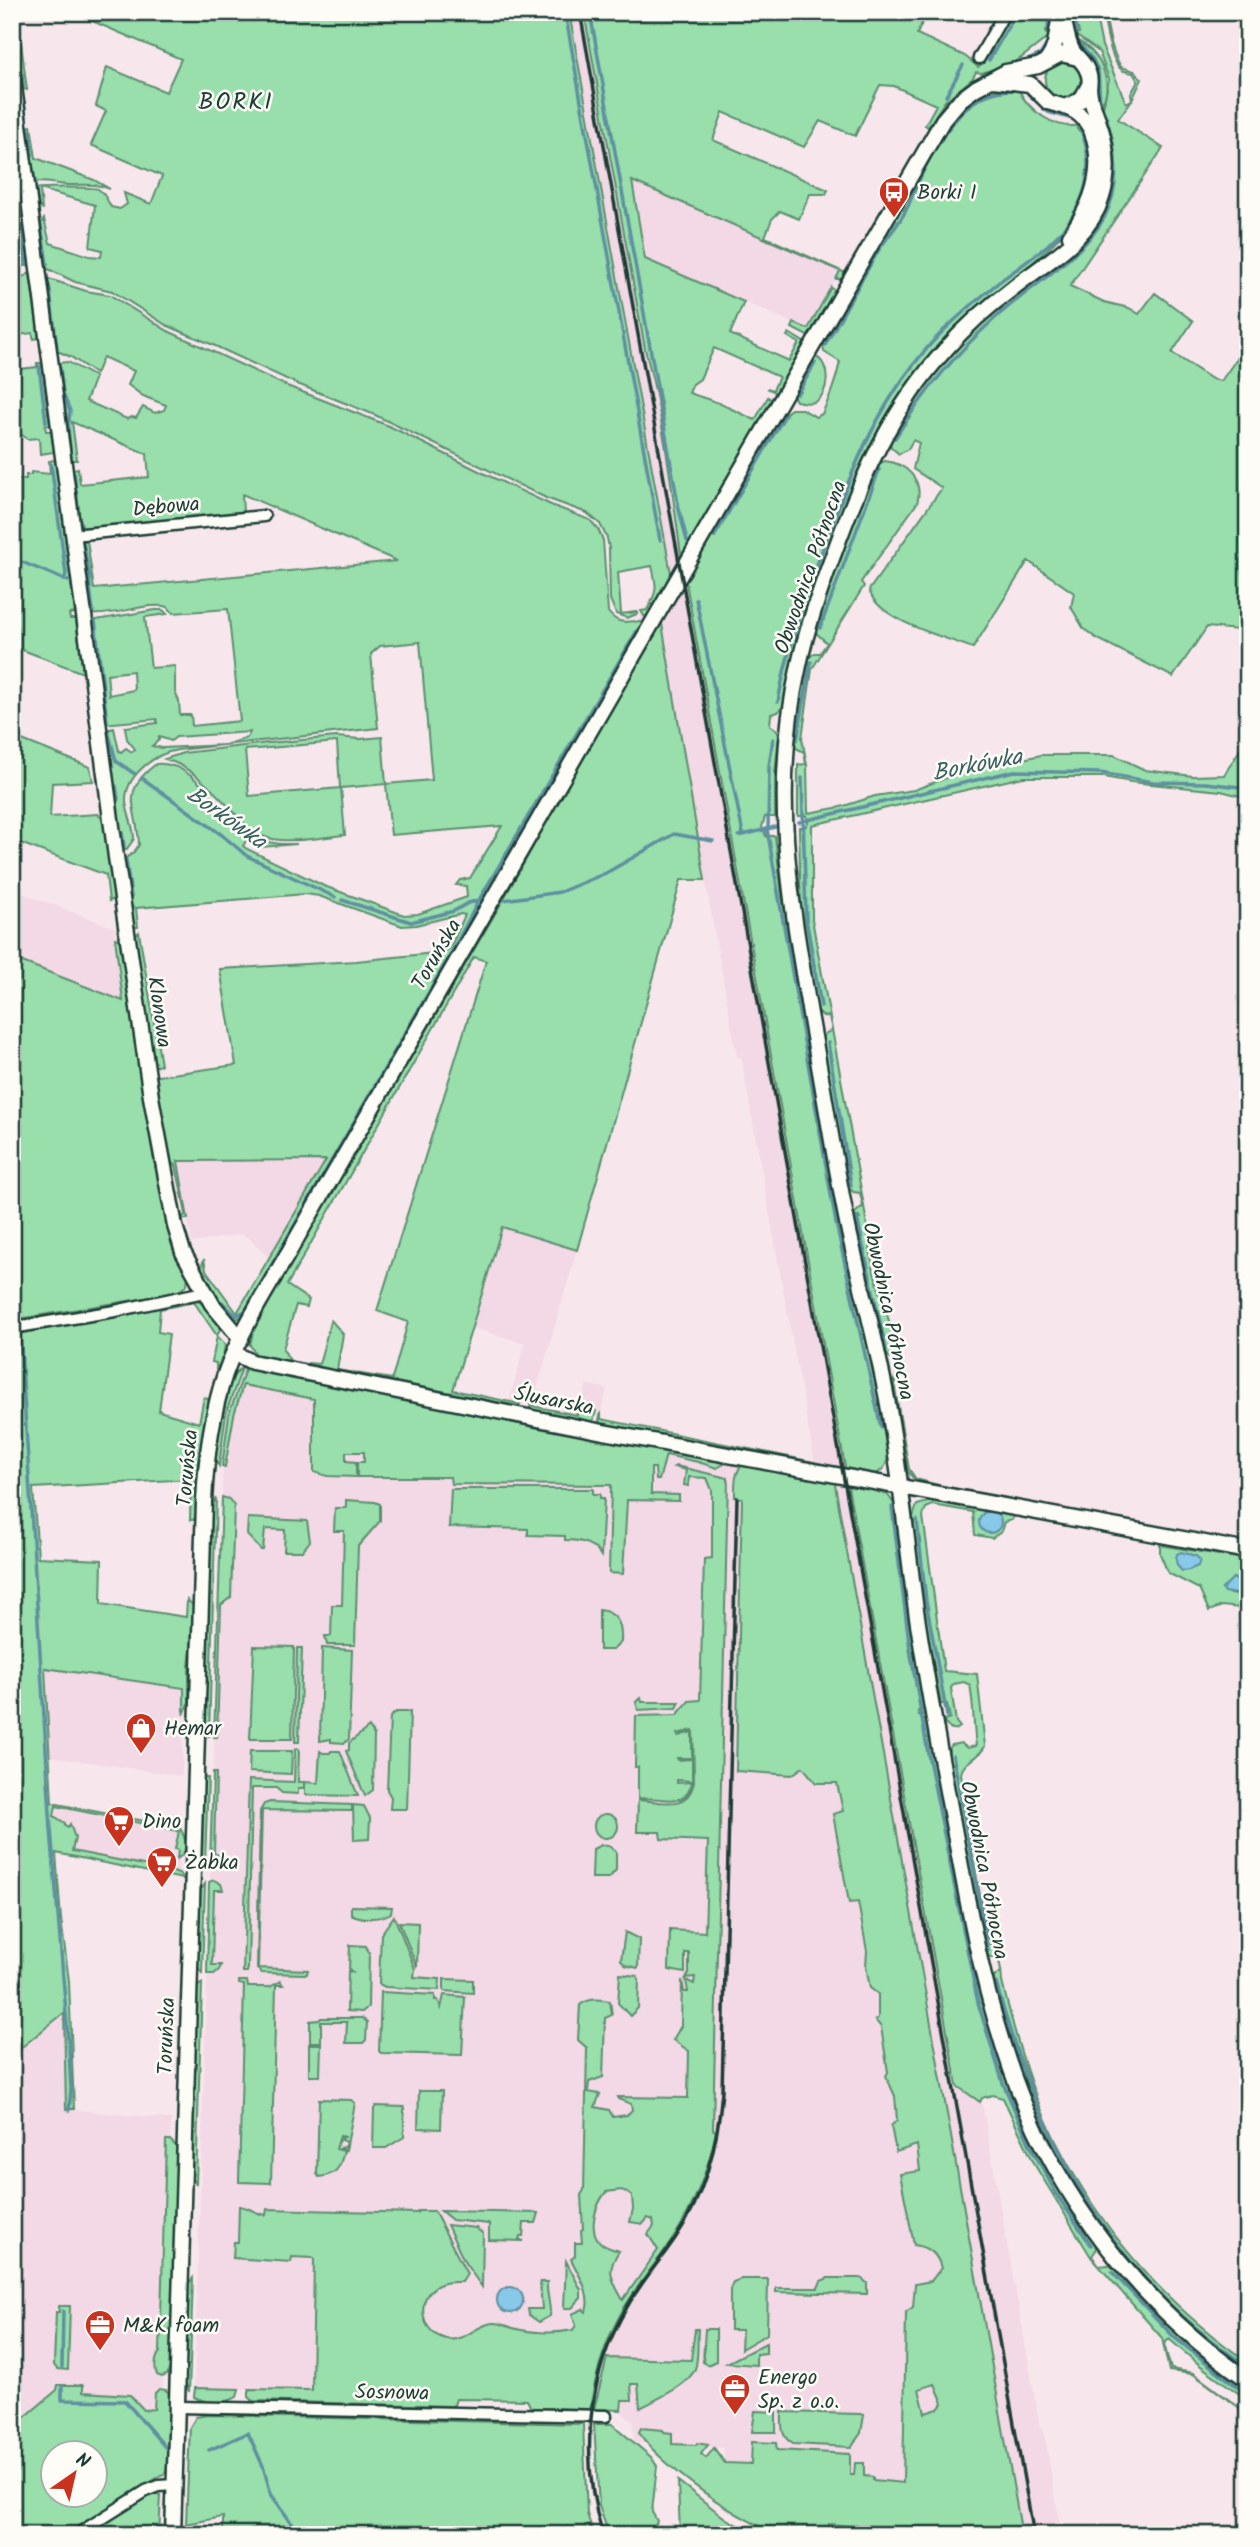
<svg xmlns="http://www.w3.org/2000/svg" width="1260" height="2547" viewBox="0 0 1260 2547" font-family="Kalam,sans-serif">
	<style>
		.built { fill: #f3d8e5 }
		.green { fill: #98dfac; stroke: #5c8e70; stroke-width: 2; fill-rule: evenodd }
		.water { fill: #88c8e8; stroke: #5e90a0; stroke-width: 2 }
		.lines { fill: none; stroke-linecap: round; stroke-linejoin: round }
		.stream { stroke: #5e90a0; stroke-width: 3.5 }
		.street-casing { stroke: #1f3d34; stroke-width: 15 }
		.secondary-casing { stroke: #1f3d34; stroke-width: 19 }
		.street { stroke: #fdfcf7; stroke-width: 10 }
		.secondary { stroke: #fdfcf7; stroke-width: 14 }
		.rail { stroke: #1f3d34; stroke-width: 3.5 }
		.labels { text-anchor: middle; stroke-width: 5; stroke-linejoin: round; paint-order: stroke }
		.poi-label { font-size: 21px; fill: #1f3d34; stroke: #fdfcf7; text-anchor: start }
		.street-label { font-size: 21px; fill: #1f3d34; stroke: #fdfcf7 }
		.water-label { font-size: 23px; font-style: italic; fill: #396061; stroke: #fdfcf7 }
		.quarter-label { font-size: 24px; letter-spacing: 2px; fill: #1f3d34; stroke: #fdfcf7 }
	</style>
	<rect width="100%" height="100%" fill="#f7e7ec"/>
	<filter id="ink" filterUnits="userSpaceOnUse"><feTurbulence type="fractalNoise" baseFrequency=".0143" numOctaves="2"/><feDisplacementMap in="SourceGraphic" scale="14" xChannelSelector="R" yChannelSelector="G"/><feConvolveMatrix kernelMatrix="1 2 1 2 8 2 1 2 1" color-interpolation-filters="sRGB"/></filter>
	<g filter="url(#ink)">
		<path class="built" d="M552 12H601L631 180 840 271 808 329 645 260 852 1360 872 1508 930 1814 1040 2427H1043L1062 2535H1001L724 2466V2448L634 2443 633 2422 605 2398 313 2351 312 2390 194 2388 223 1467 230 1420 244 1372 818 1481 741 1057H737L661 636 638 621 658 587Z
			M16 891 113 927 124 1001 12 958V902Z
			M327 1160 269 1258 249 1238 241 1234 192 1243 177 1161Z
			M502 1227 577 1250 533 1402 521 1400 520 1404 509 1402 525 1343 472 1328Z
			M587 1384 607 1389 601 1412 580 1407Z
			M45 1667 184 1688 182 1776 49 1756Z
			M52 1803 180 1829 178 1878 56 1853Z
			M64 2013 66 2109 171 2119 161 2440 12 2430V2055Z"/>
		<path class="green" d="M87 12H569L672 579 648 617 644 616 641 611 647 610C658 591 657 586 652 566L618 572 621 614 637 612V614L627 618 616 614 610 599 609 548 607 538 600 524 587 513 546 498 375 415 295 383 211 344 166 325 112 291 75 282 44 267 39 227 44 219 50 243 89 256 101 257 102 250 90 247 95 205 40 189 42 209 36 204V189C42 187 93 187 98 189 105 193 107 200 111 207L120 209 127 204 124 193 151 204 162 176 91 145 106 111 96 106 107 67 166 92 181 59 85 18Z
			M584 12H927L917 34 965 56 978 67 991 53 996 37 1011 12H1052L1050 30H1046V34L1051 35 1017 61 982 73 976 72 972 79 945 101 928 127 925 125 936 105 894 86 880 85 855 136 820 121 804 147 723 112 713 140 828 190 826 194H810L799 219 780 211 772 219 765 237 848 274 842 279H836L840 271 632 181 645 259 744 302 730 334 789 361 799 343 787 336 789 333 805 343 806 347 777 393 767 388 773 390 779 377 714 348 700 379 693 384 689 393 719 403 755 420 768 397 772 400V405L682 562C672 491 664 419 645 349Z
			M1071 12H1095L1102 46 1126 103 1132 100 1131 94 1138 81 1133 73C1131 73 1123 71 1122 70 1111 62 1105 26 1103 12H1105C1108 31 1111 50 1121 67L1134 71 1142 79 1132 100 1118 119 1163 148 1070 286 1104 302 1129 308 1139 314 1155 293 1193 321 1172 353 1212 379 1221 381 1248 343V631L1207 627 1173 677 1096 638 1084 629 1071 607 1074 593 1028 561 973 648C945 637 878 621 869 590L942 488 913 469 919 443 913 440 908 449 899 454 891 447 890 438 911 405 955 350 992 314 1068 256 1094 228 1102 113 1109 79 1099 52 1074 34 1079 33 1078 29H1074Z
			M16 34 20 35 27 90 19 88 13 39Z
			M1075 40C1099 49 1117 84 1099 108V103L1102 102 1101 99H1097C1095 91 1097 85 1096 77 1095 64 1086 57 1078 48L1081 46 1080 42 1076 43Z
			M1045 80a18 18 0 1 1 36 0a18 18 0 1 1-36 0Z
			M1011 87 1018 88C1027 110 1056 131 1081 125L1077 129 1079 131 1084 130C1122 216 1014 273 962 321 933 349 907 382 886 416 861 458 844 503 828 548 809 600 792 651 783 706L778 712 771 714 770 725 777 730 779 735 775 773V817H765L762 827 766 836H775L782 896 834 1189 877 1386 888 1454C887 1480 864 1476 846 1472L685 577 772 424 791 409H802L816 417 822 414C830 397 836 380 840 362L824 352 822 338 877 244 880 245 901 209 903 210 905 206 904 204 909 194 907 192 925 160 928 161C950 123 963 94 1011 87Z
			M31 126 36 158 94 180 110 189C95 183 86 185 71 185 57 185 45 180 31 183L24 128Z
			M12 158H15L29 266H12V212L18 211Z
			M30 273 39 338 34 339 32 333 12 336V278L25 276Z
			M49 279 86 291 110 295 168 331 287 386 389 426 483 473 551 505 590 520 598 529 603 540 608 612C622 630 631 616 644 624L247 1314 237 1319 230 1318 199 1275 204 1259 206 1270 237 1313 326 1160 178 1161 188 1219 180 1220 186 1214 176 1165 169 1162 154 1079 158 1076 236 1065 220 969 356 961 444 952 450 948 465 915 461 914 416 925 402 926 319 896 305 894 136 908 138 927H133L122 861 133 853 139 845C138 808 118 792 156 764 198 760 222 820 254 837 267 844 283 844 297 844L261 847 247 839 243 846 247 849 324 886 404 915 418 914 467 897 466 886 456 885 460 880 470 878 502 826 391 835 386 784 341 788 345 835C321 837 292 844 268 838 251 834 241 820 230 808 212 789 190 766 165 759L183 753 268 743 337 737 360 739 382 737 386 784 432 780 420 642 380 646 371 654 378 728 178 750C155 753 125 776 126 801 127 814 134 826 134 839L126 850 121 848 106 730 114 728 119 751 121 752 126 748 132 752 135 749 127 739 125 727 157 723V719L103 724 90 621 155 610H163L167 614 145 617 151 668 175 666V692L179 701 180 715H191L192 726 240 721 228 609 173 613 168 607C149 601 114 617 90 614L80 542 87 540 94 589 397 561 242 494 243 512 85 528 79 526 69 470 78 468 80 484 149 477 147 454 72 422 77 460H67L58 363 68 362 95 377 86 401 127 419 132 417 136 418 143 407 155 413 164 410 166 405 143 396 128 385 134 371 103 357 96 374 71 357 55 350 47 281ZM133 671 134 690 109 695 107 674ZM250 732 247 738 225 745 162 748 152 746 159 740V737L171 741 176 737ZM337 742 340 788 249 796 245 750Z
			M831 287 835 292 811 338 792 328 794 323 808 329Z
			M816 357C831 364 830 395 814 402 808 404 802 402 796 401L793 395 795 385Z
			M37 363H42L50 425 45 426 46 431H51L54 452 40 454 39 438 27 439 22 435H12V370L37 367Z
			M55 460 75 613 69 614 70 619H76L83 673 12 646V479H26V475H31V472L50 474 49 461Z
			M885 461C906 463 924 480 917 503L861 582 864 586 812 669 802 738 807 765 808 813 841 807 875 796 914 790 959 773 1041 755H1114L1145 770 1193 776 1224 775 1248 737V798L1221 791 1131 782 1104 777H1023L812 825V919L864 1206 874 1272 905 1373 894 1383 909 1469 916 1479 949 1488 916 1481 907 1471 892 1385 896 1376 903 1372 900 1359 889 1357 884 1350 855 1221 860 1219 859 1216H854V1214L863 1206 860 1193 853 1192 848 1186 822 1041 825 1034 832 1030 829 1017 822 1016 817 1010 801 919 799 827H805L808 822 807 816H798V765L806 764 804 752 796 748C789 731 802 676 808 658L815 653H820L827 643 815 632 851 526 878 464Z
			M661 618 705 880H681L577 1250 502 1227 453 1390 520 1404 516 1410 263 1359 257 1356 250 1345 254 1327 507 893ZM474 957 486 961 377 1311 408 1322 392 1379 337 1370 343 1334 331 1320 319 1364 308 1363 307 1365 291 1362 283 1349 296 1305 307 1307 309 1300 287 1285Z
			M12 736 90 767 93 781 52 783 50 817 98 814 107 822 117 898 109 901 106 875 12 840Z
			M139 932 161 1065 151 1067 134 937Z
			M115 938 120 939 123 944 154 1161 176 1250 188 1276 187 1285 176 1293 12 1320V958L123 1001Z
			M197 1300 212 1311 220 1329 217 1336 225 1344 223 1359 216 1369V1363L212 1362 217 1336 194 1302 160 1309 158 1332 169 1334 159 1411 199 1423 204 1397 210 1401 197 1468 196 1517 193 1520H190L191 1479 33 1488 38 1557 102 1560 101 1604 186 1617 187 1600 193 1605V1631L189 1667V1702L184 1715V1688L45 1668 52 1803 180 1828C185 1837 191 1850 177 1859L178 1850 175 1849 179 1831 56 1806 54 1816 65 1823V1825L68 1827 70 1824 75 1838 72 1851 169 1870 178 1874 179 1873 183 1879 56 1853 61 1919 69 1981 74 2109H66L64 2013 12 2055V1334Z
			M246 1367 720 1459 724 1464 717 1468 698 1462 666 1455 659 1480H656L655 1468H651V1494L679 1495V1501L627 1500 623 1574 609 1573 611 1485 451 1484 450 1477H357V1462H364V1452H346V1461L356 1462V1477L327 1476 314 1472V1399L243 1385 234 1415 225 1467 222 1466 229 1414Z
			M242 1368 226 1413 219 1466 214 1459C217 1437 222 1379 242 1368Z
			M531 1402H533L532 1406 577 1415 580 1407 596 1411 594 1419 589 1423 529 1412Z
			M601 1412V1419L814 1462 815 1466 601 1426 599 1420Z
			M743 1464 834 1479 1022 2535H912L893 2530 829 2524 827 2532 816 2531 812 2535C803 2535 793 2536 784 2535 749 2529 656 2463 639 2432L641 2428 663 2430 664 2432 672 2433V2444L696 2445 697 2443 708 2445 701 2454 706 2458 714 2448 725 2463 751 2464 752 2442 776 2443 777 2450 850 2454V2475H854L855 2463H864V2476L873 2477V2480L903 2483 906 2312 913 2307 915 2284 931 2281 941 2268C937 2253 929 2247 914 2245L900 2174 920 2171 917 2145 896 2152 891 2126 897 2120 895 2096 886 2076 888 2072 881 2027 875 2020 878 2018V1994L870 1988 866 1966 867 1951 858 1902 849 1903 833 1814 843 1811 837 1783H816L803 1767 792 1775 736 1771 742 1498 735 1497C735 1486 734 1472 743 1464ZM935 2384 943 2403 938 2409 925 2413 919 2389Z
			M676 1466 728 1478 713 2129 716 2132C708 2170 695 2204 674 2237 656 2264 634 2288 619 2317 603 2346 595 2378 590 2409L531 2408 527 2400 456 2399 454 2405 451 2406 253 2401 249 2397V2389L312 2390 314 2258 292 2257 291 2262 233 2258 234 2242H238L239 2206C250 2207 255 2214 266 2215L267 2209 417 2213 418 2211H434L467 2274 462 2282C455 2282 448 2281 441 2284 416 2293 418 2330 443 2338 464 2345 474 2325 493 2323 501 2322 506 2326 513 2328 531 2333 555 2334 573 2330L576 2325 572 2314 583 2309 586 2312C592 2293 579 2276 571 2259L575 2256V2243H582L581 2230 583 2229 581 2195 584 2190 587 2048 578 2040 580 2005C588 1998 601 1999 610 2001L612 2015 605 2018 603 2077 589 2082 588 2092 600 2094 595 2107 609 2110 613 2117 627 2115 632 2110 631 2104 618 2099 617 2097 688 2098 689 2051 673 2040 681 2026 682 1980 684 1992H688L686 1980 694 1984 695 1977 686 1978 689 1974V1953H685V1973L669 1970 670 1930 705 1932 708 1841 661 1839 660 1832H637L638 1800C660 1801 688 1812 694 1782L693 1730 677 1734 678 1736 692 1732V1758H677L678 1760 692 1759V1781L677 1780V1783L692 1782C688 1801 676 1801 661 1799 655 1798 645 1799 638 1798V1767H635L636 1716 677 1715 689 1701 700 1700 704 1559 712 1558V1490L707 1478 689 1477 688 1486 684 1485 686 1470 674 1467ZM622 2190 632 2196 633 2209 630 2222 643 2224 648 2218 653 2220 654 2226 648 2234 658 2250 623 2300C612 2280 605 2272 619 2251 613 2249 603 2247 599 2241 588 2228 596 2204 606 2192Z
			M847 1481 868 1485V1489L888 1495 896 1507 914 1646 924 1710 918 1711 919 1715 925 1714C933 1758 942 1802 950 1846 971 1964 996 2085 1059 2190 1070 2208 1081 2227 1095 2243L1096 2250 1092 2256 1099 2266 1108 2265 1114 2268C1153 2314 1198 2354 1248 2389V2400L1202 2367 1169 2339 1164 2344 1171 2369 1193 2373 1248 2414 1193 2374 1169 2371 1162 2338 1091 2257 1036 2167 1003 2098 992 2095 982 2098 980 2102 957 2086Z
			M451 1489H593V1494H600V1498H604L601 1556C593 1543 580 1540 565 1540V1536L528 1535V1529L449 1527Z
			M222 1497 229 1499 234 1506 231 1597 221 1605 217 1737H214Z
			M216 1498 209 1736H204L212 1505Z
			M346 1500 375 1502 380 1504V1521L358 1546 355 1645H327L325 1636H331L332 1605H342L344 1531H334L335 1508H346Z
			M931 1501 1015 1512 1012 1520 1004 1522 1001 1532 992 1538 975 1535 973 1512 933 1505 926 1508 923 1516 944 1671 977 1674 985 1746C980 1758 964 1760 961 1773 968 1822 974 1871 985 1919 987 1928 988 1938 992 1946 998 1959 1002 1966 1002 1982 1012 2021 1022 2061 1037 2099 1080 2205 1154 2298 1248 2362V2371C1108 2269 1038 2148 993 1983L995 1976 1001 1972 999 1959 990 1957 985 1952 948 1756 949 1749 952 1745 961 1743 967 1748 976 1746C973 1725 974 1706 970 1685L964 1682 954 1684 951 1688 956 1722 960 1727 957 1729C950 1730 945 1726 944 1720L950 1718 947 1704H941L922 1601 913 1517 917 1505Z
			M248 1518 307 1521 310 1541 302 1551H284L285 1530 265 1529 263 1550H261L247 1535Z
			M1160 1545 1248 1560V1570L1237 1580 1233 1578 1222 1589 1230 1594 1248 1596V1609L1222 1606 1209 1611 1199 1589 1168 1573 1160 1554Z
			M599 1610C618 1612 622 1625 621 1642L613 1650H599Z
			M254 1646 294 1647 292 1739H250Z
			M297 1648H302L299 1742H295Z
			M322 1648 352 1650 349 1739 345 1743 331 1742V1739L320 1741Z
			M641 1698 642 1702H680L677 1708 638 1710 636 1702Z
			M396 1712H410L407 1809H390L391 1797 387 1790 390 1717Z
			M369 1727 374 1735 373 1790 365 1796 346 1751 349 1750V1743Z
			M295 1749H299L298 1782H304V1788H298V1794L282 1793 276 1788H252L248 1968 247 1972H243L249 1780 294 1782Z
			M250 1751H292L291 1774 249 1772Z
			M320 1751 323 1753H330L331 1751H340L358 1796 305 1795V1782L318 1783Z
			M213 1773H216L214 1853 222 1857 219 1862 210 1864Z
			M203 1778H208L205 1862 200 1853Z
			M270 1802 352 1805V1811L262 1810 258 1968 308 1970 307 1974 262 1973 257 1969 260 1811 264 1804Z
			M353 1805 364 1806 370 1818 369 1839 354 1840Z
			M594 1826a12 12 0 1 1 24 0a12 12 0 1 1-24 0Z
			M601 1845 609 1846 616 1852V1870L609 1878H592L593 1849Z
			M214 1880 221 1884 223 1890H214L212 1965H221L219 1970 214 1974H207L209 1882Z
			M205 1884 202 1973 197 1966 199 1892Z
			M351 1906 392 1907 391 1913C381 1919 362 1920 351 1914Z
			M394 1916 415 1969 414 1977 440 1979 439 1990 385 1987 379 1984 381 1934Z
			M399 1922 418 1923 417 1967Z
			M625 1932 639 1939 638 1968 625 1965 621 1960Z
			M350 1945 366 1946 369 1953 368 2007 362 2012 347 2011 348 1971 352 1972 349 1969Z
			M620 1974 637 1976 639 1979 638 2008 630 2016 618 2003Z
			M444 1979 473 1980V1993L444 1991Z
			M239 1981H247L248 1987H270L280 1981 283 1985H276L271 2183 239 2182 244 1985 239 1984Z
			M202 1983 196 2185 190 2173 196 1988Z
			M381 1992 435 1995V2000H438L441 2008 444 1995 465 1997 462 2055 381 2053 379 2051Z
			M321 2018H362L367 2022 366 2040 363 2043H346L347 2022H321V2042H310V2021L319 2020Z
			M309 2044H321L320 2076H309Z
			M419 2091H442L441 2129 418 2128Z
			M319 2099 351 2100 355 2103 346 2150 339 2148 345 2147 346 2142 341 2140 342 2137H346L340 2136 336 2149 344 2151C340 2168 337 2175 319 2177L317 2174Z
			M376 2106 404 2107V2137L386 2148H373L374 2109Z
			M166 2140H170L177 2147 171 2365 167 2375 162 2377 157 2375C154 2368 155 2358 160 2352Z
			M441 2211 539 2213 536 2223H524L523 2236H520L519 2239 523 2241 489 2240V2224L452 2220Z
			M447 2225 476 2228 483 2234 482 2287 465 2263Z
			M566 2261 581 2290V2298L572 2308H564Z
			M193 2278 189 2392 184 2378 187 2285Z
			M828 2278H861L867 2283V2294L776 2292V2288H818L821 2281Z
			M741 2279H768L767 2334 741 2349 742 2330H730V2289L733 2282Z
			M540 2282H547C546 2295 551 2304 550 2316L539 2322 529 2315 528 2309H542Z
			M59 2306H70L68 2370 57 2369 54 2365 56 2312H59Z
			M695 2329H698C697 2341 699 2357 695 2369 687 2387 656 2399 640 2408L638 2384H631L632 2400H622L621 2410 594 2409 607 2358 691 2360Z
			M705 2329H716V2361L707 2365 703 2362Z
			M766 2343V2353L756 2354V2365L727 2363Z
			M58 2385H83V2392L130 2395 144 2410 154 2409 155 2393 159 2389 166 2390 170 2394 168 2465 165 2473 65 2535H12V2428L57 2390ZM52 2452H94V2494H52Z
			M195 2388 239 2389 237 2397C225 2404 206 2403 194 2397Z
			M755 2411 776 2412V2432H752Z
			M782 2412 860 2414 864 2415 861 2433 851 2447 793 2444C780 2436 782 2426 782 2412Z
			M208 2415 583 2424 587 2514 594 2535H223V2517L186 2524 190 2427 196 2417Z
			M594 2424H612L651 2457 657 2466 652 2512 657 2521 654 2528 657 2535H609L599 2506Z
			M678 2481 725 2518 755 2535H680Z
			M157 2494 161 2495 159 2535H86L146 2497Z"/>
		<path class="water" d="M979 1522a11 11 0 1 1 22 0a11 11 0 1 1-22 0Z
			M1181 1552 1196 1556 1200 1560 1198 1566 1189 1570 1182 1571C1176 1565 1175 1561 1177 1554Z
			M1248 1570V1596L1224 1592 1222 1589 1233 1578 1237 1580Z
			M497 2300a13 13 0 1 1 26 0a13 13 0 1 1-26 0Z"/>
		<g class="lines">
			<path class="stream" d="M13 12 15 20
				M565 12 660 540
				M590 12 679 509 687 541
				M1074 12 1076 32
				M1048 32 1049 12
				M16 38 18 55
				M1079 44 1093 60 1098 71 1100 102
				M989 60 1017 12
				M1028 60 1041 54 1047 44
				M22 74 23 87
				M1028 94 1048 112 1073 119
				M946 96 963 65
				M24 101 26 118
				M29 130 32 155
				M12 161 26 264
				M32 165 35 180
				M36 193 38 206
				M41 226 47 264
				M49 285 57 348
				M825 345C843 314 860 282 878 251 887 237 901 222 908 206 921 173 941 130 969 106 982 95 997 90 1014 90
				M39 366 46 422
				M60 368 63 394 70 411 68 428 71 459
				M797 394 815 363
				M895 438C923 393 955 354 994 319 1065 255 1145 231 1105 114
				M51 464 66 574 64 580
				M74 473 78 507
				M80 520 81 526
				M714 537 785 415
				M83 542 90 580
				M12 558 68 581
				M89 580 93 611
				M696 599 743 834
				M95 621 107 722
				M820 628 879 470
				M778 702C787 650 803 602 821 554 850 473 881 393 943 331 961 314 979 298 999 282 1027 261 1059 242 1076 210 1090 185 1092 154 1080 128
				M108 731 116 761 135 774
				M797 740 811 662
				M142 778 222 835 247 856 335 897
				M802 778 806 919 821 1006
				M116 786 118 799
				M799 822 1014 771 1100 773 1153 782 1206 783 1248 788
				M767 829 836 1223 881 1427
				M768 829 769 766 773 739
				M122 832 124 847
				M739 836 775 827
				M126 860 131 897
				M342 900 411 922 454 911 468 903 481 900
				M504 900 560 892 606 873 674 834 713 841
				M132 907V908
				M828 1043 851 1185
				M12 1218 19 1319
				M857 1218 886 1350
				M222 1302 236 1316 245 1311 449 957 479 900 637 631
				M20 1333 51 1829 69 2050 71 2089 69 2110
				M892 1507 910 1649 929 1759 978 2003 1003 2083 1030 2145 1057 2195 1091 2245
				M917 1520 926 1601 947 1716
				M953 1755 988 1951
				M996 1983C1038 2139 1109 2275 1248 2367
				M1112 2272 1174 2337 1248 2395
				M62 2367 63 2311
				M62 2387V2400L125 2401 167 2449
				M209 2450 248 2433 263 2466 271 2494 300 2535"/>
			<g class="street-casing">
				<path id="street" d="M979 58 1005 12
					M73 535 264 516
					M12 1328 115 1311 204 1292
					M177 2407 606 2416
					M76 2535 146 2491 159 2486 174 2485"/>
			</g>
			<g class="secondary-casing">
				<path id="secondary" d="M1061 12C1066 24 1066 38 1072 50 1076 57 1084 62 1087 70 1093 81 1087 84 1090 95 1091 104 1096 112 1098 120 1107 145 1110 171 1102 197 1089 240 1047 261 1013 288 989 306 966 326 946 349 892 408 861 478 834 553 820 590 807 627 799 665 771 788 789 892 810 1014 823 1086 834 1159 849 1232 863 1295 881 1358 891 1422 901 1483 907 1543 915 1603 926 1681 941 1758 955 1834 972 1928 990 2023 1027 2111 1074 2219 1151 2313 1248 2380
					M1048 59C1058 46 1056 28 1061 13
					M12 72 116 857 151 1097 175 1226 183 1252 212 1304 241 1339
					M993 80 1030 84 1048 102 1065 107 1081 100 1089 85
					M1065 107C1101 118 1102 167 1091 197 1086 211 1078 224 1070 236
					M234 1353 252 1362 598 1431 1248 1551
					M173 2535 204 1502C206 1458 211 1416 225 1374 242 1326 273 1281 298 1236L943 120 960 100 976 88 1006 72 1038 66 1061 54 1078 58"/>
			</g>
			<use href="#street" class="street"/>
			<use href="#secondary" class="secondary"/>
			<path class="rail" d="M580 12 1034 2535
				M603 2535C579 2460 587 2375 627 2307 641 2282 660 2261 676 2237 706 2193 718 2143 722 2091L737 1498"/>
		</g>
	</g>
	<defs>
		<g id="bus-pin" transform="scale(1.575)"><path d="M0 17L-7.5 6A9.5 9.5 0 1 1 7.5 6Z" fill="#c8321e" stroke="#fdfcf7"/><path d="M-5-6H5V4H4V6H2V4H-2V6H-4V4H-5ZM-3.5-4V0h7V-4ZM-3.5 1.2v1.5H-2V1.2ZM2 1.2v1.5H3.5V1.2Z" fill="#fff"/></g>
		<g id="shop-pin" transform="scale(1.575)"><path d="M0 17L-7.5 6A9.5 9.5 0 1 1 7.5 6Z" fill="#c8321e" stroke="#fdfcf7"/><path d="M-5-2.5h2.3a2.7 3.5 0 0 1 5.4 0H5L5.5 6h-11ZM-1.5-2.5h3a1.5 2.3 0 0 0-3 0Z" fill="#fff"/></g>
		<g id="supermarket-pin" transform="scale(1.575)"><path d="M0 17L-7.5 6A9.5 9.5 0 1 1 7.5 6Z" fill="#c8321e" stroke="#fdfcf7"/><path d="M-6-5.5h2.5l.6 2H6L4.5 2H-2.5L-4.4-4H-6ZM-1.5 3.2a1.3 1.3 0 1 0 .1 0ZM3 3.2a1.3 1.3 0 1 0 .1 0Z" fill="#fff"/></g>
		<g id="office-pin" transform="scale(1.575)"><path d="M0 17L-7.5 6A9.5 9.5 0 1 1 7.5 6Z" fill="#c8321e" stroke="#fdfcf7"/><path d="M-6-3h4V-5.5h4V-3h4V5H-6ZM-1-4.5V-3h2v-1.5ZM-6 0V1H6V0Z" fill="#fff"/></g>
	</defs>
	<g fill-rule="evenodd">
		<use href="#bus-pin" x="894" y="192"/>
		<use href="#shop-pin" x="141" y="1728"/>
		<use href="#supermarket-pin" x="119" y="1821"/>
		<use href="#supermarket-pin" x="162" y="1862"/>
		<use href="#office-pin" x="100" y="2325"/>
		<use href="#office-pin" x="735" y="2389"/>
	</g>
	<g class="labels">
		<g class="poi-label">
			<text x="917" y="199">Borki I</text>
			<text x="164" y="1735">Hemar</text>
			<text x="142" y="1828">Dino</text>
			<text x="185" y="1869">Żabka</text>
			<text x="123" y="2332">M&amp;K foam</text>
			<text x="758" y="2384">Energo<tspan x="758" dy="24">Sp. z o.o.</tspan></text>
		</g>
		<g class="street-label">
			<text transform="translate(166 506) rotate(-5)" y="7">Dębowa</text>
			<text transform="translate(810 567) rotate(-71)" y="7">Obwodnica Północna</text>
			<text transform="translate(436 954) rotate(-60)" y="7">Toruńska</text>
			<text transform="translate(160 1012) rotate(82)" y="7">Klonowa</text>
			<text transform="translate(889 1311) rotate(78)" y="7">Obwodnica Północna</text>
			<text transform="translate(554 1400) rotate(11)" y="7">Ślusarska</text>
			<text transform="translate(187 1468) rotate(-85)" y="7">Toruńska</text>
			<text transform="translate(985 1870) rotate(79)" y="7">Obwodnica Północna</text>
			<text transform="translate(166 2036) rotate(-88)" y="7">Toruńska</text>
			<text transform="translate(392 2392) rotate(1)" y="7">Sosnowa</text>
		</g>
		<g class="water-label">
			<text transform="translate(977 764) rotate(-11)" y="8">Borkówka</text>
			<text transform="translate(227 817) rotate(35)" y="8">Borkówka</text>
		</g>
		<g class="quarter-label">
			<text x="236" y="109">BORKI</text>
		</g>
	</g>
	<rect width="1260" height="2547" fill="none" stroke="#fdfcf7" stroke-width="42"/>
	<rect x="21" y="21" width="1218" height="2505" fill="none" stroke="#1f3d34" stroke-width="2.5" filter="url(#ink)"/>
	<g transform="translate(74 2474) rotate(34)"><circle r="33" fill="#fdfcf7" stroke="#a4b0a9" stroke-width="2"/>
	<path d="M0-5L12 26L0 18L-12 26Z" fill="#c8321e"/>
	<text y="-10" font-size="19" font-weight="bold" text-anchor="middle" fill="#1f3d34">N</text>
	</g>
</svg>
